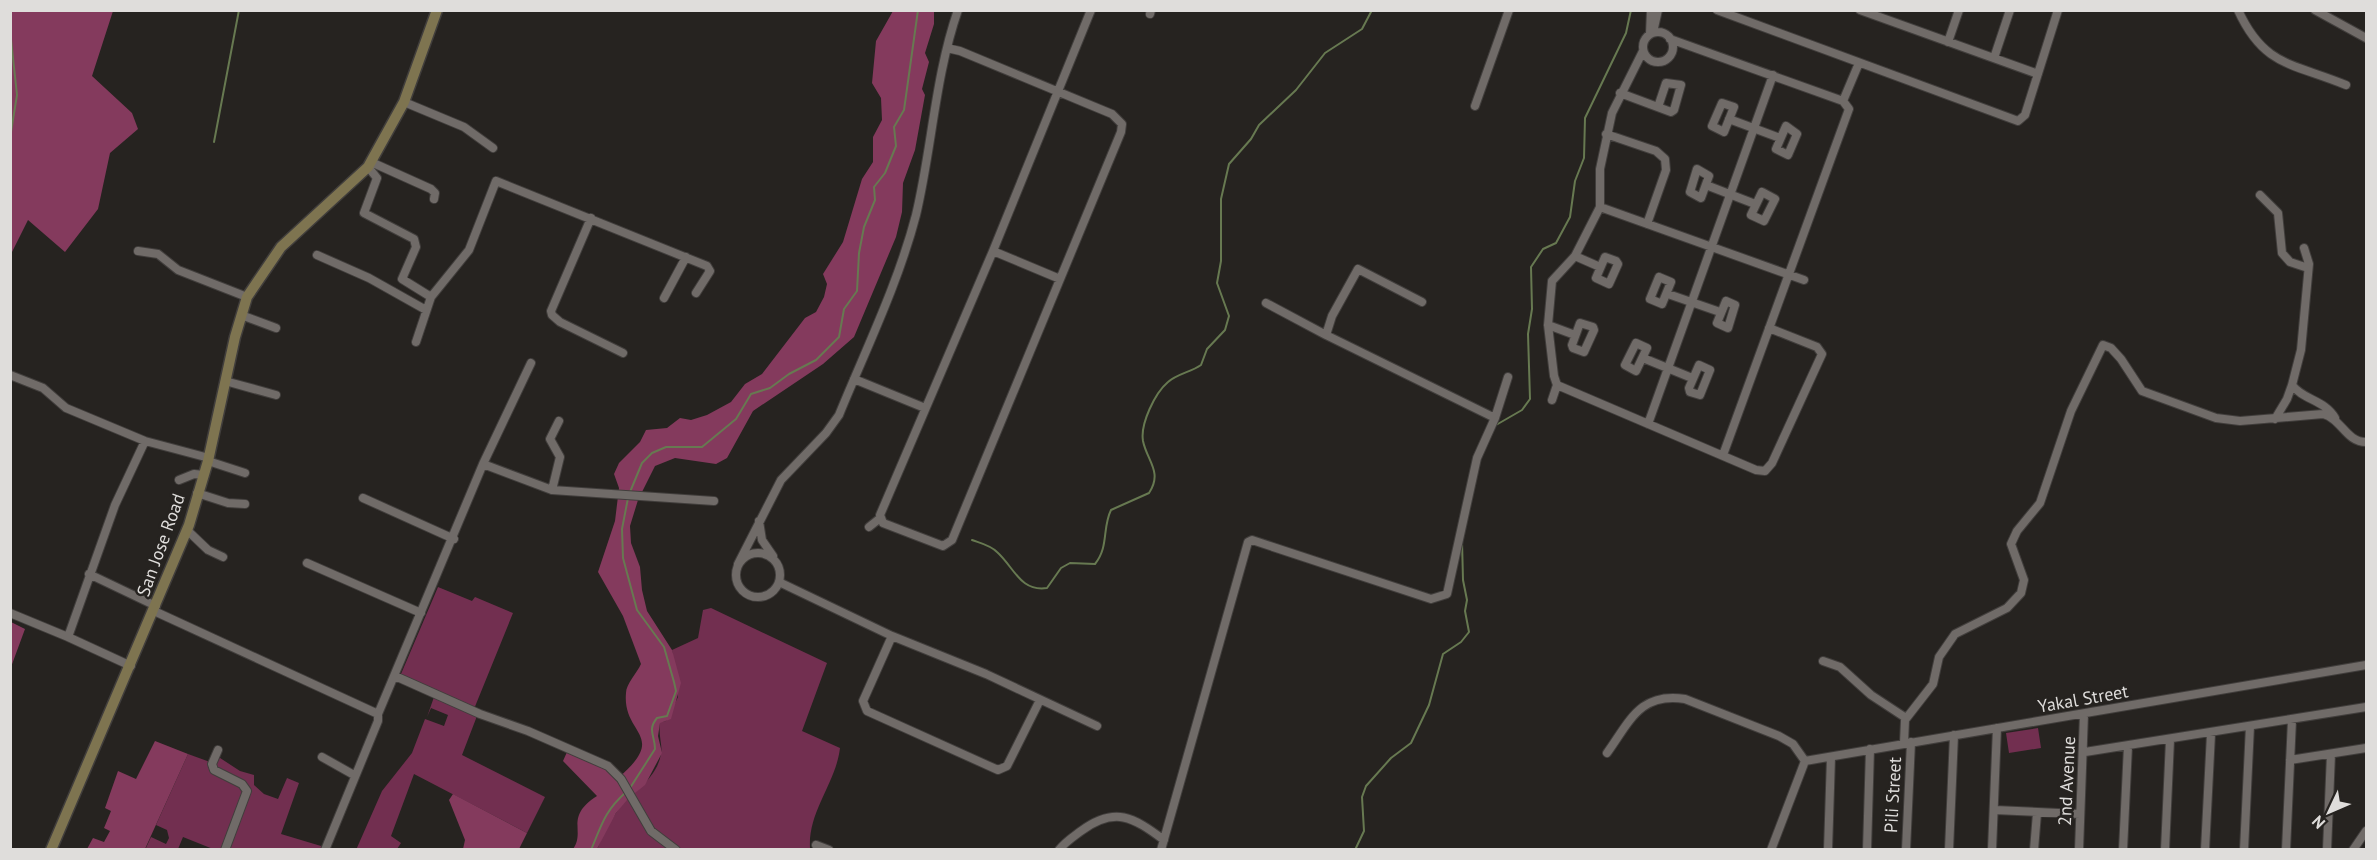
<svg xmlns="http://www.w3.org/2000/svg" width="2377" height="860" viewBox="0 0 2377 860" font-family="'PT Sans',sans-serif">
	<style>
		.green { fill: #722f50 }
		.forest { fill: #843a5d }
		.lines { fill: none; stroke-linecap: round; stroke-linejoin: round }
		.stream { stroke: #677951; stroke-width: 2 }
		.street-casing { stroke: #413e3c; stroke-width: 10 }
		.secondary-casing { stroke: #413e3c; stroke-width: 13 }
		.street { stroke: #706b68; stroke-width: 8 }
		.secondary { stroke: #7e7450; stroke-width: 10 }
		.labels { text-anchor: middle; stroke-width: 5; stroke-linejoin: round; paint-order: stroke }
		.street-label { font-size: 18px; fill: #dfdddb; stroke: #262320 }
	</style>
	<rect width="100%" height="100%" fill="#262320"/>
	<path class="green" d="M438 587 472 601 475 597 513 613 474 709 401 674Z
		M711 608 827 663 802 731 840 748C836 783 808 811 810 848L812 849 597 850C602 837 609 823 616 813 631 792 656 781 661 754 663 747 658 735 660 722L666 721 678 697 672 650 698 638 703 610Z
		M434 697 477 716 462 755 545 797 527 833 414 774 391 836 401 843 397 849 356 850 382 791 412 753 425 719 444 726 448 715 431 708 427 717Z
		M2038 728 2041 748 2009 753 2006 733Z
		M188 754 210 762 215 775 237 785 244 792 223 849H213L183 837 178 849 145 850 151 837 166 844 169 838 167 830 156 825Z
		M217 756 240 771 254 775V785L264 794 278 799 287 778 299 783 281 834 321 846 323 849H227L249 790 220 773 214 764Z"/>
	<path class="forest" d="M11 10 113 11 92 76 132 113 138 129 110 153 98 209 65 252 28 220 11 254Z
		M893 11H934V24L925 53 929 62 922 89 925 95 915 150 903 183 902 212 896 237 854 337 823 364 753 411 727 458 716 464 675 458 655 466 638 500 630 526 631 543 640 567 642 590 647 611 672 650 681 683 671 719 660 723 658 736 662 753 645 785 630 797 616 813 597 849H573C586 831 564 817 597 796L563 761 567 752 606 768 617 779C670 734 622 736 626 693 626 684 637 673 641 664L623 616 598 572 615 521 619 488 614 474 619 463 640 442 646 430 667 428 680 418 691 420 707 415 731 402 745 384 762 374 805 318 816 312 824 297 827 284 823 274 843 242 862 179 873 162V137L882 120 881 98 872 83 876 41Z
		M11 622 25 629 11 667Z
		M155 741 188 754 145 849H87L93 838 104 842 110 831 104 828 111 811 105 808 118 771 136 779Z
		M453 794 527 833 519 849H463L465 840 449 800Z"/>
	<g class="lines">
		<path class="stream" d="M10 30 17 95 10 138
			M214 142 239 10
			M1496 425 1522 410 1530 399 1528 334 1532 309 1531 267 1543 249 1556 243 1570 217 1575 181 1584 158 1585 118 1626 33 1631 10
			M630 492 642 463 652 453 666 447H702L736 419 751 394 770 388 789 374 816 360 839 337 844 309 857 291 859 253 864 227 875 200 874 187 885 173 896 146 894 127 904 110 918 10
			M628 498 622 529 623 558 637 610 664 647 674 682 676 691 667 716 657 718C647 730 655 736 655 749L630 788
			M972 540C980 543 990 545 997 552 1014 567 1020 592 1047 588L1061 568 1070 563 1095 564C1109 547 1102 528 1111 510L1149 493C1163 472 1147 461 1143 441 1140 424 1155 393 1168 382 1177 374 1191 372 1201 365L1207 349 1225 330 1229 316 1217 283 1221 261V199L1229 164 1251 139 1259 125 1296 90 1325 53 1362 29 1372 10
			M591 850C602 824 604 812 626 792
			M1355 850 1364 831 1362 797 1366 786 1391 758 1411 743 1429 705 1443 654 1461 642 1469 632 1465 611 1467 600 1463 580 1462 541"/>
		<g class="street-casing">
			<path id="street" d="M1717 10 2018 121 2025 115 2058 10
				M1860 10 2038 74
				M2238 10C2264 67 2293 63 2346 85
				M2315 10 2366 38
				M1150 14 1151 10
				M1654 28 1658 10
				M1643 47a15 15 0 1 1 30 0a15 15 0 1 1-30 0Z
				M1650 34 1651 10
				M1670 39 1843 101 1849 109 1723 455
				M1948 42 1959 10
				M947 48 960 51 1112 114 1122 124 1121 132 952 540 943 546 883 523 880 515 993 251 1091 10
				M1643 51 1612 113 1600 169V207L1575 256 1552 281 1548 325 1554 376 1557 385 1756 470 1765 471 1772 463 1822 354 1817 347 1769 328
				M1994 58 2010 10
				M1620 93 1671 112 1674 110 1681 85 1666 83 1658 107
				M1843 101 1859 63
				M404 102 464 127 493 148
				M1722 103 1734 107 1724 132 1712 126Z
				M1475 106 1509 10
				M1729 119 1780 138
				M1786 126 1797 134 1788 155 1776 149Z
				M1606 134 1656 151 1665 159 1666 170 1647 224
				M371 162 431 189 435 193 434 199
				M368 167 377 178 364 213 414 239 416 247 402 279 431 297
				M1697 169 1709 176 1701 198 1690 192Z
				M1706 185 1755 204
				M1762 192 1775 199 1764 221 1751 215Z
				M2260 195 2278 213 2282 253 2290 262 2308 268
				M1600 207 1804 280
				M591 218 551 311 552 315 560 322 623 353
				M2304 248 2309 264 2301 350 2292 385C2303 400 2325 400 2335 418
				M138 251 158 254 178 270 247 297
				M993 251 1060 279
				M317 255 369 278 426 310
				M1575 256 1600 267
				M1605 257 1616 261 1618 264 1609 284 1596 278Z
				M1659 277 1671 282 1662 304 1650 299Z
				M1668 294 1720 312
				M664 298 686 257
				M1726 301 1735 305 1728 328 1717 323Z
				M1266 303 1326 335
				M241 315 276 328
				M1580 323 1593 327 1594 330 1584 352 1573 348 1572 345Z
				M1548 325 1575 335
				M416 342 431 297 469 250 496 181 707 266 710 271 696 293
				M1636 343 1647 348 1636 371 1625 365Z
				M1643 358 1692 378
				M1699 365 1710 370 1700 395 1690 392 1689 388Z
				M10 375 43 388 66 408 145 441 209 458
				M854 379 925 408
				M225 381 276 395
				M1552 400 1557 385
				M1495 418 1508 377
				M2275 419 2287 399 2292 385
				M1648 424 1773 75
				M208 461 245 473
				M483 464 531 363
				M179 480 194 474 204 475
				M552 490 560 457 550 439 559 421
				M197 493 228 503 245 504
				M363 498 454 539
				M759 521 762 540 773 556
				M869 527 879 519
				M187 530 208 550 223 557
				M736 575a22 22 0 1 1 44 0a22 22 0 1 1-44 0Z
				M307 563 421 613
				M738 564 781 480 826 433 839 415C866 349 898 284 916 215 932 148 935 76 958 10
				M89 574 156 606
				M779 582 892 636 986 674 1097 726
				M154 611 378 714
				M10 613 68 637
				M892 636 863 701 867 711 998 770 1007 766 1040 700
				M1823 661 1840 667 1871 695 1906 718
				M131 666 68 637 115 505 145 441
				M395 676 480 714 528 731 608 766 621 779 651 831 676 850
				M1904 743 1905 720 1933 684 1939 657 1955 634 2007 608 2021 593 2024 580 2011 544 2017 531 2040 503 2071 411 2103 345 2111 348 2121 359 2142 391 2216 418 2240 421 2323 414C2342 419 2346 442 2366 442
				M218 750 212 764 214 770 242 784 247 791 225 850
				M2085 752 2366 707
				M1607 753C1630 721 1640 692 1685 699L1779 736 1793 744 1805 761
				M322 757 354 775
				M2290 760 2366 748
				M1805 761 2366 665
				M1995 810 2080 814
				M816 845 829 850
				M325 850 378 721V714L483 464 552 490 714 501
				M1059 850C1065 842 1073 837 1081 831 1115 806 1133 817 1164 840
				M1161 850 1248 542 1252 540 1431 599 1447 594 1477 458 1495 418 1326 335 1332 316 1358 269 1422 302
				M1771 850 1805 761
				M1828 850 1831 757
				M1867 850 1870 749
				M1906 850 1911 742
				M1949 850 1954 735
				M1992 850 1997 728
				M2034 850 2037 813
				M2079 850 2084 714
				M2123 850 2128 746
				M2165 850 2170 740
				M2205 850 2211 734
				M2244 850 2250 726
				M2286 850 2292 720
				M2327 850 2331 754
				M2353 850 2366 831"/>
		</g>
		<g class="secondary-casing">
			<path id="secondary" d="M51 850 189 525 208 461 235 337 247 297 281 247 368 167 404 102 437 10"/>
		</g>
		<use href="#street" class="street"/>
		<use href="#secondary" class="secondary"/>
	</g>
	<g class="labels">
		<g class="street-label">
			<text transform="translate(161 545) rotate(-70)" y="6">San Jose Road</text>
			<text transform="translate(2083 699) rotate(-10)" y="6">Yakal Street</text>
			<text transform="translate(2067 781) rotate(-87)" y="6">2nd Avenue</text>
			<text transform="translate(1893 795) rotate(-87)" y="6">Pili Street</text>
		</g>
	</g>
	<rect width="2377" height="860" fill="none" stroke="#dfdddb" stroke-width="24"/>
	<g transform="translate(2329 812) rotate(226)" stroke="#262320" stroke-width="4.5" paint-order="stroke">
	<path d="M0-4.5L10 22L0 15L-10 22Z" fill="#dfdddb"/>
	<text y="-9" font-size="16" font-weight="bold" text-anchor="middle" fill="#dfdddb">N</text>
	</g>
</svg>
